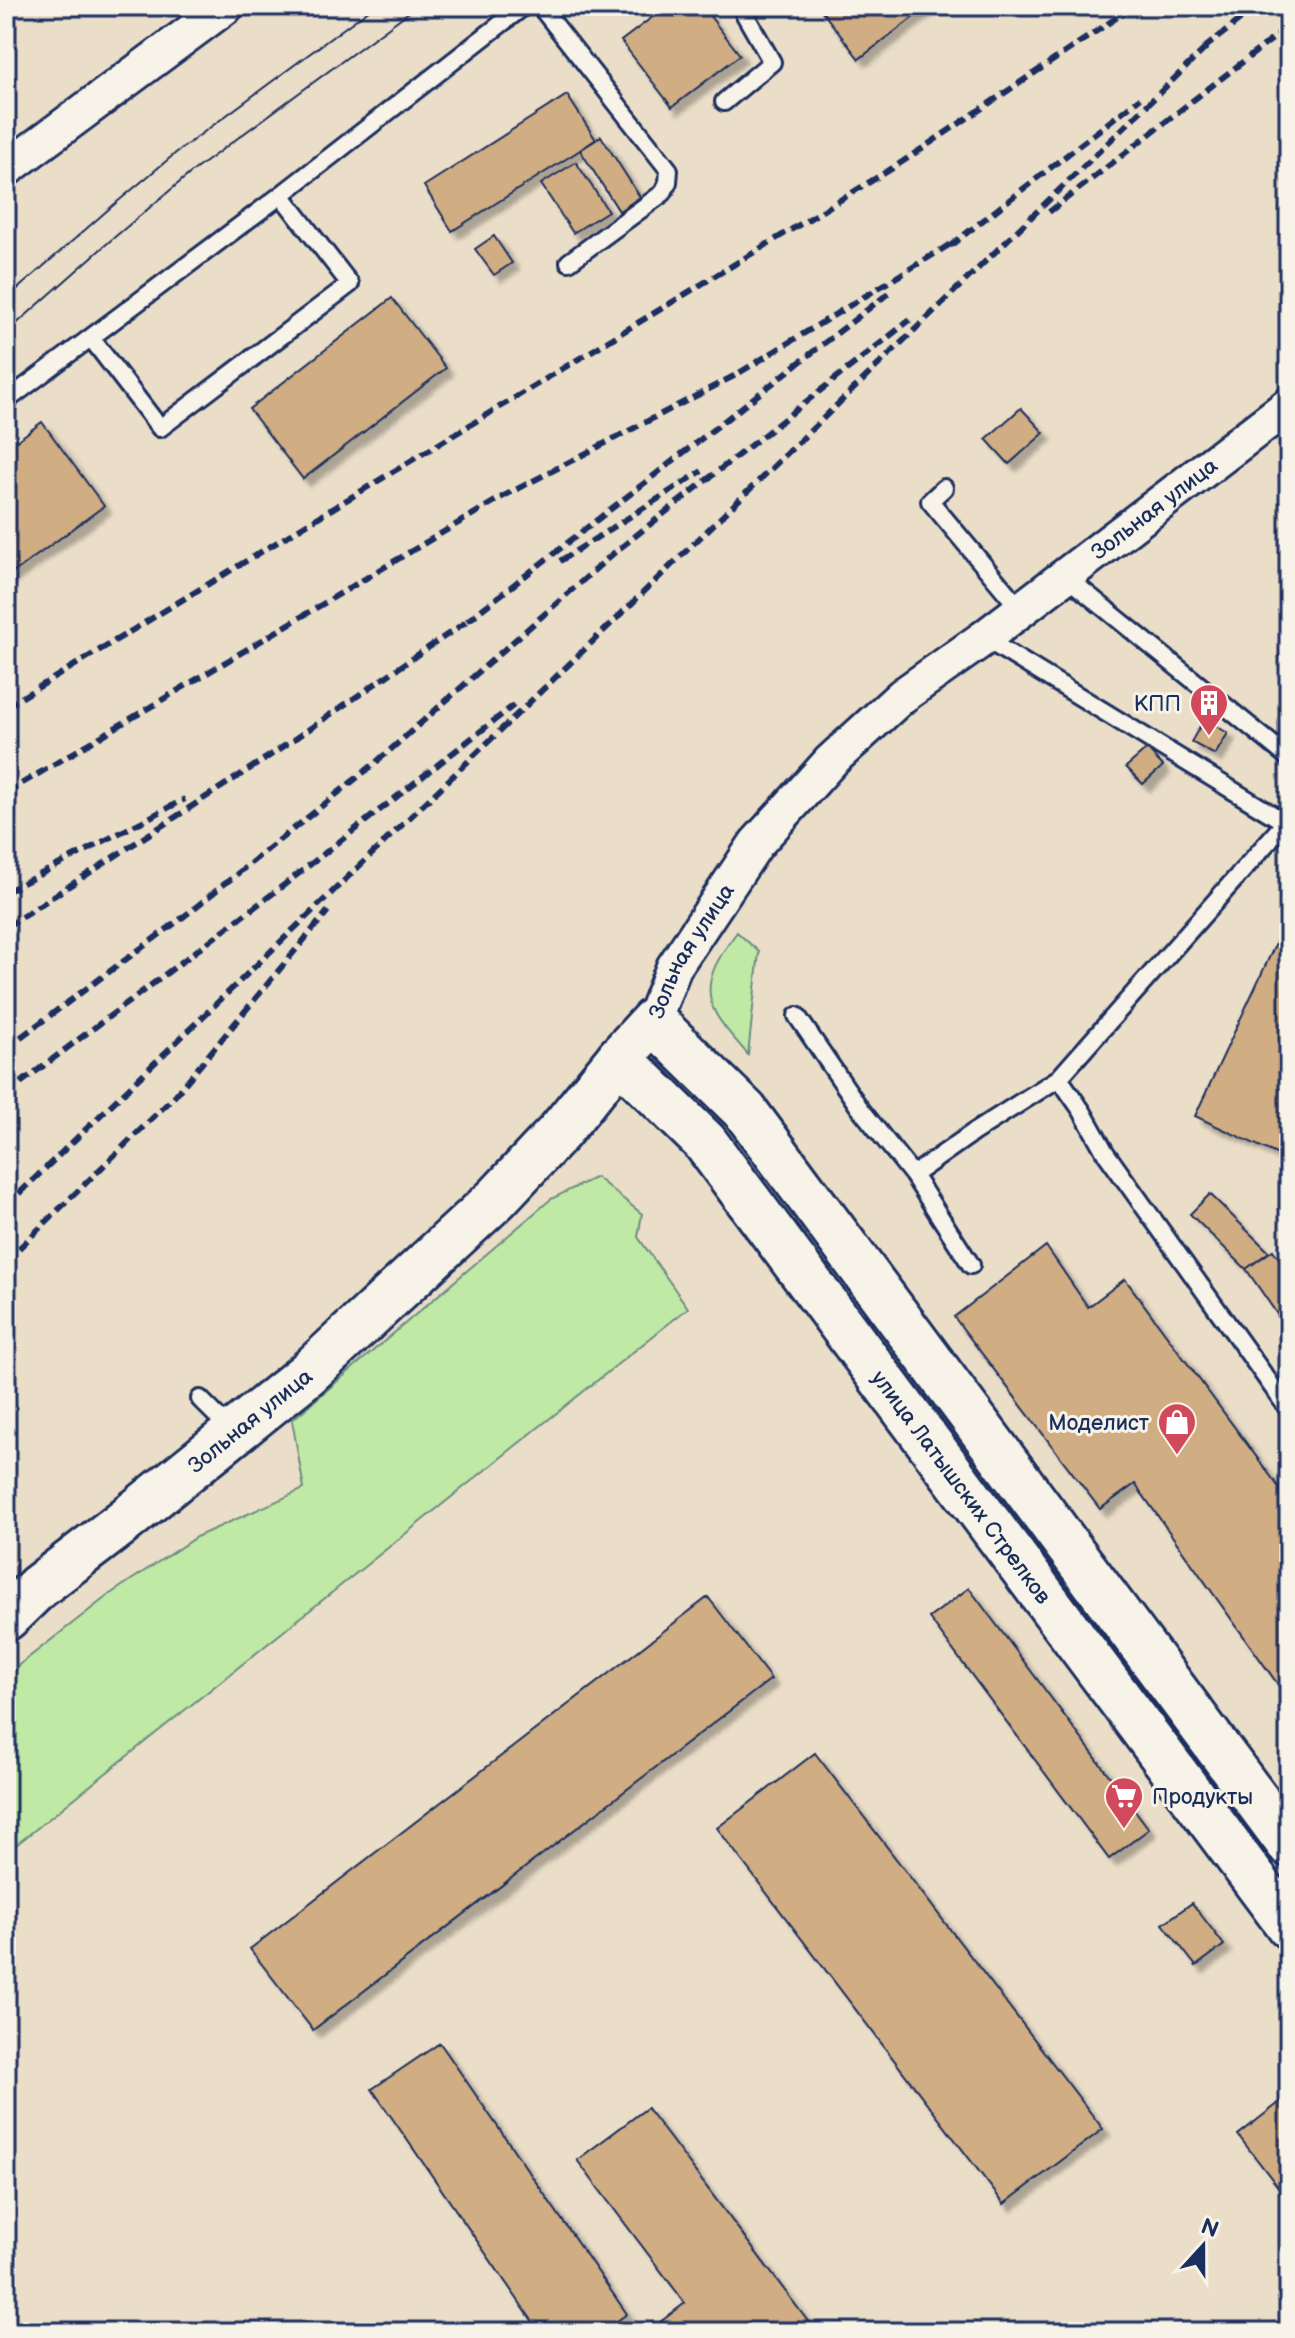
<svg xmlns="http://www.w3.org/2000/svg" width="1295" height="2338" viewBox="0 0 1295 2338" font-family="'Balsamiq Sans',sans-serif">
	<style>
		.green { fill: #bfe9a5; stroke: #6d8c82; stroke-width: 2 }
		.building { fill: #d0ad82; stroke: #1b2f5e; stroke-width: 2; filter: url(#shadow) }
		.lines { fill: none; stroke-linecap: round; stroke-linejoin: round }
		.lane-casing { stroke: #1b2f5e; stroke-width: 22 }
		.street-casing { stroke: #1b2f5e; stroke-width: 40 }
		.secondary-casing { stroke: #1b2f5e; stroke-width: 50 }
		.lane { stroke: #f7f3e8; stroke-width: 16 }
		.street { stroke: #f7f3e8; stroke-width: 34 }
		.secondary { stroke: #f7f3e8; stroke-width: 44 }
		.tram { stroke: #1b2f5e; stroke-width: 2 }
		.rail { stroke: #1b2f5e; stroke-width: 6; stroke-dasharray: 12 6; stroke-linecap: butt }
		.labels { text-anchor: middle; stroke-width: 6; stroke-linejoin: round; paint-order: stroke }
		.street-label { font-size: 22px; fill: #1b2f5e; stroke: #f7f3e8 }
		.poi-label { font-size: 22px; fill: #1b2f5e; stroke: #f7f3e8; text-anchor: end }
	</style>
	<defs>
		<filter id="shadow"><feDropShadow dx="7" dy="7" stdDeviation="2" flood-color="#0004"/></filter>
	</defs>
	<rect width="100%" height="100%" fill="#ebdec9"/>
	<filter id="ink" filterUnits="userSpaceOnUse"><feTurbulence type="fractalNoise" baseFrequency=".0125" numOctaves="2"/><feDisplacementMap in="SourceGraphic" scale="16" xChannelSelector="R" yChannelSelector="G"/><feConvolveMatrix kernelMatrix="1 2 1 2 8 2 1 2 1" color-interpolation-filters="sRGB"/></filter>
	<g filter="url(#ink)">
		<path class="green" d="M737 932 759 952 748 1055C738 1042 724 1029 716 1014 699 984 719 956 737 932Z
			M596 1177 642 1214 638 1237 688 1308 6 1853V1686L19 1665 110 1594 196 1537 304 1489 292 1420 551 1199Z"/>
		<path class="building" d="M667 6H702L740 55 672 107 621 41Z
			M818 6H928L859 59Z
			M567 95 596 140 452 231 424 186Z
			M601 136 640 197 619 211 580 150Z
			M576 162 608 211 573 233 541 184Z
			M494 236 512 263 494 275 475 249Z
			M392 298 446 368 303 479 249 409Z
			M1021 408 1044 433 1009 464 986 439Z
			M42 422 104 506 6 578V449Z
			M1204 719 1228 733 1215 755 1191 742Z
			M1147 749 1163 766 1143 784 1126 767Z
			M1289 915V1160L1195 1116Z
			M1210 1194 1269 1252 1246 1269 1190 1214Z
			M1046 1246 1088 1307 1125 1279 1289 1501V1700L1135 1484 1100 1509 954 1317Z
			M1273 1250 1289 1272V1325L1286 1327 1246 1269Z
			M969 1588 1149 1829 1109 1859 929 1618Z
			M708 1597 771 1679 313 2030 250 1949Z
			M815 1753 1103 2129 1004 2204 717 1828Z
			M1192 1903 1224 1945 1196 1966 1163 1924Z
			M440 2043 627 2314 601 2332H540L372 2089Z
			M1289 2095V2201L1238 2135Z
			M647 2108 816 2332H647L685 2303 577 2160Z"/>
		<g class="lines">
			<g class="lane-casing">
				<path id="lane" d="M540 6 669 170 668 182 663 193 569 262
					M724 102 772 62 740 6
					M91 338 160 428 350 284 281 195
					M6 401 281 195 524 6
					M944 488 930 501 1021 610
					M1065 576 1289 758
					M984 638 1286 823
					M1289 818 1059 1078 1082 1111 1105 1152 1289 1410
					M797 1016 859 1107 913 1175 971 1265
					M913 1175 974 1132 1059 1078
					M200 1399 233 1432"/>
			</g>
			<g class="street-casing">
				<g id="street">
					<path d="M6 169 226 6"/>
					<path id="s1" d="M653 1021 674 967 756 844 831 761 902 696 984 638 1289 405"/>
				</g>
			</g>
			<g class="secondary-casing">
				<g id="secondary">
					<path id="s2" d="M619 1058 705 1142 1289 1926"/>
					<path id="s3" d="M6 1618 38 1587 122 1523 307 1374 497 1198 559 1132 619 1058 653 1021 745 1111 1289 1844"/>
				</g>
			</g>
			<use href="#lane" class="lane"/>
			<use href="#street" class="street"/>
			<use href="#secondary" class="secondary"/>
			<path class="tram" d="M6 299 110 208 177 152 374 6
				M6 333 110 241 193 171 417 6"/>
			<path class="rail" d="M1203 49 1258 6
				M1049 212 1289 26
				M950 246 1140 98
				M560 561 702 471
				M467 621 890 292
				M6 707 896 166 1134 6
				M6 793 502 497 734 376 959 239
				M6 892 185 799
				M6 927 274 753 476 615
				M6 1048 182 918 373 765 615 552 910 320
				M6 1094 284 885 514 705
				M6 1206 589 645 1211 43
				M6 1261 173 1098 328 911"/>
		</g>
	</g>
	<defs>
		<g id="building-pin" transform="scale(2)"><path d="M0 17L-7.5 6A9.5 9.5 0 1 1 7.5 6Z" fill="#d1495b" stroke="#f7f3e8"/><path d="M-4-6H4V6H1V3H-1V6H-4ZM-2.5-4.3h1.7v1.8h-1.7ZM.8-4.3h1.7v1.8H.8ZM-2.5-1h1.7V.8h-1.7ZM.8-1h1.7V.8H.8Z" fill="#fff"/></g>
		<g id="shop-pin" transform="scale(2)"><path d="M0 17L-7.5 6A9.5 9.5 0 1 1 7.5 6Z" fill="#d1495b" stroke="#f7f3e8"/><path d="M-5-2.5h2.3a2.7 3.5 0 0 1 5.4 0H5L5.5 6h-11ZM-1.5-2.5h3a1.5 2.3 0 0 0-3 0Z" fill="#fff"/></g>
		<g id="supermarket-pin" transform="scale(2)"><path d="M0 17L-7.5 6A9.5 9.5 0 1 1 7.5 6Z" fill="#d1495b" stroke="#f7f3e8"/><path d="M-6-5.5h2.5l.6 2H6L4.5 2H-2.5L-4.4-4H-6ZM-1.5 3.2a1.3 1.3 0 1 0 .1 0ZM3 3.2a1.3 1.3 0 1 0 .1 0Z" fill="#fff"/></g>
	</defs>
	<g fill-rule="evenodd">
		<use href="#building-pin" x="1209" y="703"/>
		<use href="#shop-pin" x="1177" y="1422"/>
		<use href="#supermarket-pin" x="1124" y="1796"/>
	</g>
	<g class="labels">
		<g class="street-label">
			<text dy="8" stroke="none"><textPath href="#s1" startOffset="728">Зольная улица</textPath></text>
			<text dy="8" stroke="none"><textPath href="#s1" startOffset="80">Зольная улица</textPath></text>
			<text dy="8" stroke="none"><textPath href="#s3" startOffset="314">Зольная улица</textPath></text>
			<text dy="8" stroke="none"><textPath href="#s2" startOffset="550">улица Латышских Стрелков</textPath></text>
		</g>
		<g class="poi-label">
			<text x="1181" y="711">КПП</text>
			<text x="1149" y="1430">Моделист</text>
			<text x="1152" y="1804" text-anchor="start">Продукты</text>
		</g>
	</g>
	<rect width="1295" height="2338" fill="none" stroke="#f7f3e8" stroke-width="32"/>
	<rect x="16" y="16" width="1263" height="2306" fill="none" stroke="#1b2f5e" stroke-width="3" filter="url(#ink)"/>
	<g transform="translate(1203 2246) rotate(21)" stroke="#f7f3e8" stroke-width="6" paint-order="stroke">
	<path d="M0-6L14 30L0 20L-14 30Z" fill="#1b2f5e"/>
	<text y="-12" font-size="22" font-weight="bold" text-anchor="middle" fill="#1b2f5e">N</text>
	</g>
</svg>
